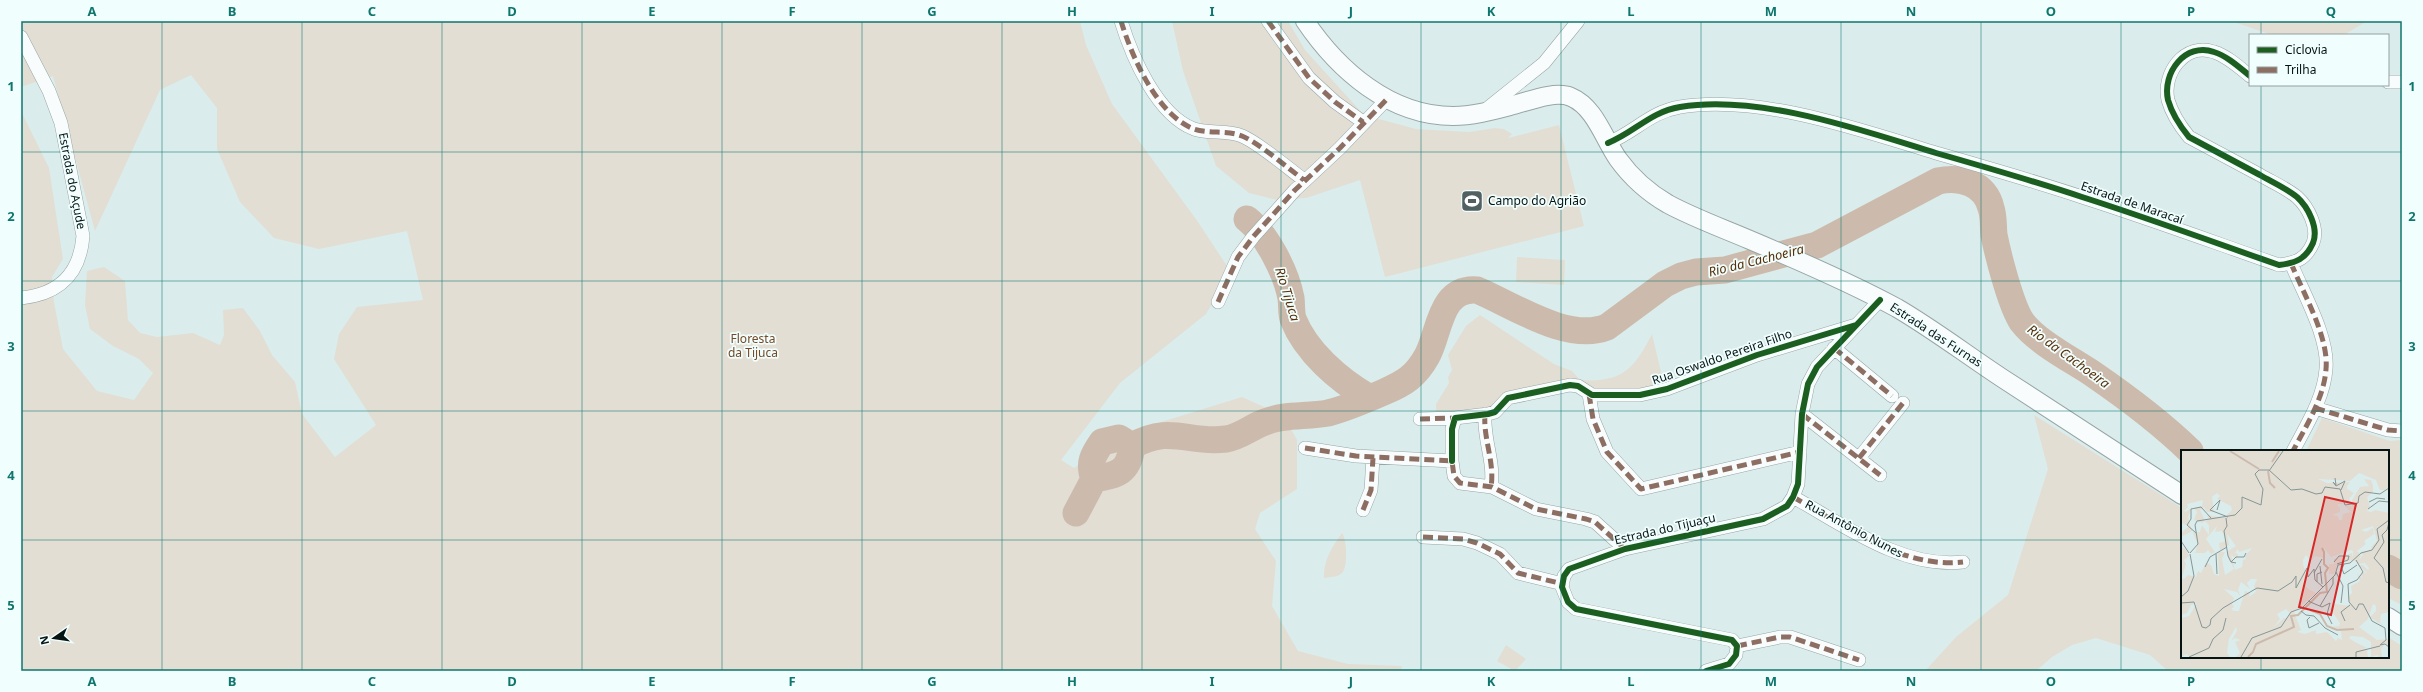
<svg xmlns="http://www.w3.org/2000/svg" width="2423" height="692" viewBox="0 0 2423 692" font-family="'Noto Sans',sans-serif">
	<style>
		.green { fill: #e2ded4 }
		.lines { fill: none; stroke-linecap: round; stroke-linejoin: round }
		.river { stroke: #ccbbac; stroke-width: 27 }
		.street-casing { stroke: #97a6a5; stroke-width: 14 }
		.secondary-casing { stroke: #97a6a5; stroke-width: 20 }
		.street { stroke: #f9fcfc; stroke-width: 13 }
		.secondary { stroke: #f9fcfc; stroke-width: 18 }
		.quiet { stroke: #8d6e63; stroke-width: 5; stroke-dasharray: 10 5; stroke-linecap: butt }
		.cycleway-casing { stroke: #f0fefd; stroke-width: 8 }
		.cycleway { stroke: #1b5e20; stroke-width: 6 }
		.grid { fill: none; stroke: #0f766e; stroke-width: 1; stroke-opacity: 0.55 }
		.labels { text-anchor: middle; stroke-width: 3.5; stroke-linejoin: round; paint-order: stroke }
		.street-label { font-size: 12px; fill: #071414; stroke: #f0fefd }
		.poi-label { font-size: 12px; fill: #071414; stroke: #f0fefd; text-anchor: start }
		.park-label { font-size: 12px; fill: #774927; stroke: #f0fefd }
		.water-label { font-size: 13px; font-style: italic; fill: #582e08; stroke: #f0fefd }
		.inset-river { fill: none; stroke: #ccbbac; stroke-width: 2 }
		.inset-road { fill: none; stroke: #869696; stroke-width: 1 }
		.view { fill: #d62828; fill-opacity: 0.15; stroke: #d62828; stroke-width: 2 }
		.inset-edge { fill: none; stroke: #071414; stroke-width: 2 }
		.neatline { fill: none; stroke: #0f766e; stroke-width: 1.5 }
		.grid-label { font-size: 13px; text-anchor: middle; font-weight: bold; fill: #0f766e }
	</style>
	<rect width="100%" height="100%" fill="#daedec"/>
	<path class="green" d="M21 21H1080L1086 45 1112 104 1198 222 1231 272 1206 314 1120 383 1061 460 1074 468 1145 427 1242 397 1284 416 1297 440V489L1260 513 1255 529 1276 561 1272 606 1298 651 1348 664 1402 666 1401 671H21V111L49 168 63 259 52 277 54 302 63 349 97 391 134 400 153 373 139 359 113 346 90 329 85 305 87 271 104 267 125 281 128 320 140 333 157 337 193 333 220 345 224 335 223 310 243 308 260 331 272 355 295 382 302 414 335 457 376 425 334 359 339 334 357 307 423 300 407 231 319 249 274 238 240 202 217 149V108L191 75 160 90 95 231 53 76 21 87Z
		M1172 21H1288L1305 50 1364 115 1416 129 1469 132 1495 128 1504 129 1512 134 1508 138 1559 125 1584 226 1385 277 1360 180 1306 198 1277 200 1249 193 1216 166 1183 71Z
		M2231 21H2367L2344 35H2272Z
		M1517 257 1565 260 1564 285 1516 282Z
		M1480 315 1554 364 1572 371 1580 380C1622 383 1634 369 1652 334L1665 389 1640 395 1570 385 1498 408 1436 418V404L1449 383 1448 377 1452 370 1448 355 1466 326Z
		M2034 415 2182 508V657H2388V637L2402 646V671H2168L2150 655 2096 638 2072 645 2052 657 2036 671H1925L1956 637 2008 595 2048 469Z
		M2322 418 2390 441 2402 440V605L2388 598V451H2306Z
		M1342 533C1347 539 1348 567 1342 573 1339 577 1330 577 1324 578 1323 561 1332 547 1342 533Z
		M1506 645 1526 659 1515 671 1497 661Z"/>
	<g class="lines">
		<path class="river" d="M1247 219C1267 235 1286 272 1291 298 1292 305 1291 312 1293 319 1306 352 1339 380 1368 397
			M1094 479C1088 463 1093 455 1102 442L1119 438 1132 446
			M1076 513 1094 479C1118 475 1129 472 1132 446 1171 424 1188 444 1226 439 1240 437 1251 427 1265 422 1284 414 1307 417 1328 413 1345 409 1368 399 1384 392 1405 383 1416 376 1427 356 1440 333 1439 287 1477 290 1513 305 1568 343 1607 327L1665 284 1681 276 1696 272 1725 270 1817 245 1938 181C1960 176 1985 183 1991 208 1994 216 1993 226 1994 235 1998 255 2011 306 2022 322 2037 342 2072 360 2093 374 2128 398 2160 422 2190 451
			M2388 568 2402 576"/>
		<g class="street-casing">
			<path id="street" d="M1121 21C1132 57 1157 115 1194 129 1209 134 1228 130 1242 136 1259 143 1289 169 1304 180
				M1268 21 1309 78 1335 102 1363 122
				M21 37 49 91 61 123 83 236C80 274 59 294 21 298
				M2388 82H2402
				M1484 111 1544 63 1578 21
				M1608 143C1635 132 1650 112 1680 107 1759 94 1861 130 1936 153 1985 167 2034 181 2082 197 2148 218 2213 242 2279 265 2296 263 2306 259 2313 243 2319 228 2308 207 2297 197 2286 188 2272 182 2260 175 2236 162 2213 150 2189 137 2180 126 2172 114 2168 100 2162 73 2185 42 2214 52 2227 56 2239 67 2250 76
				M2291 263C2303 293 2329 337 2326 369 2324 398 2306 426 2293 451
				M1218 302 1238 257 1253 237 1295 190 1340 148 1387 99
				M1834 348 1892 396
				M1589 394 1593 419 1607 452 1641 489 1800 452
				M2315 408 2388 430 2402 431
				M1485 414C1483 439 1495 462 1491 487
				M1802 414 1880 475
				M1420 419 1455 418
				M1305 448 1356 456 1452 461 1454 476 1460 483 1492 487 1536 509 1586 519 1595 522 1625 549
				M1859 458 1903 403
				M1452 461V429L1455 418 1488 414 1495 412 1508 398 1570 385 1578 386 1592 395H1640L1667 389 1757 355 1856 325
				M1793 497C1844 525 1902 569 1963 562
				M1363 510 1371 490 1373 458
				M1423 537 1463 539 1477 543 1500 554 1518 573 1563 584
				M1737 646 1780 637H1790L1859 660
				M1706 671 1729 664 1736 655 1737 646 1732 640 1576 609 1568 602 1562 587 1564 576 1569 569 1625 549 1763 519 1787 506 1793 497 1798 484 1802 414 1808 384 1817 367 1880 300"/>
		</g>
		<g class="secondary-casing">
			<path id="secondary" d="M1305 21C1338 70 1390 116 1453 116 1472 116 1491 111 1510 106 1527 102 1554 90 1571 97 1595 107 1604 139 1618 159 1631 177 1649 193 1668 204 1694 218 1722 228 1750 240 1800 261 1849 282 1897 308 1933 329 1967 355 2002 378 2062 417 2122 456 2182 495
				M2388 617 2402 626"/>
		</g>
		<use href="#street" class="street"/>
		<use href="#secondary" class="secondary"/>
		<path class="quiet" d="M1121 21C1132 57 1157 115 1194 129 1209 134 1228 130 1242 136 1259 143 1289 169 1304 180
			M1268 21 1309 78 1335 102 1363 122
			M2291 263C2303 293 2329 337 2326 369 2324 398 2306 426 2293 451
			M1218 302 1238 257 1253 237 1295 190 1340 148 1387 99
			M1834 348 1892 396
			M1589 394 1593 419 1607 452 1641 489 1800 452
			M2315 408 2388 430 2402 431
			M1485 414C1483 439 1495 462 1491 487
			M1802 414 1880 475
			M1420 419 1455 418
			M1305 448 1356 456 1452 461 1454 476 1460 483 1492 487 1536 509 1586 519 1595 522 1625 549
			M1859 458 1903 403
			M1793 497C1844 525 1902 569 1963 562
			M1363 510 1371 490 1373 458
			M1423 537 1463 539 1477 543 1500 554 1518 573 1563 584
			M1737 646 1780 637H1790L1859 660"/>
		<g class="cycleway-casing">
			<path id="cycleway" d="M1608 143C1635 132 1650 112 1680 107 1759 94 1861 130 1936 153 1985 167 2034 181 2082 197 2148 218 2213 242 2279 265 2296 263 2306 259 2313 243 2319 228 2308 207 2297 197 2286 188 2272 182 2260 175 2236 162 2213 150 2189 137 2180 126 2172 114 2168 100 2162 73 2185 42 2214 52 2227 56 2239 67 2250 76
				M1452 461V429L1455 418 1488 414 1495 412 1508 398 1570 385 1578 386 1592 395H1640L1667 389 1757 355 1856 325
				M1706 671 1729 664 1736 655 1737 646 1732 640 1576 609 1568 602 1562 587 1564 576 1569 569 1625 549 1763 519 1787 506 1793 497 1798 484 1802 414 1808 384 1817 367 1880 300"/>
		</g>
		<use href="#cycleway" class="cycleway"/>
	</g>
	<path class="grid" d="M162 21V671M302 21V671M442 21V671M582 21V671M722 21V671M862 21V671M1002 21V671M1142 21V671M1281 21V671M1421 21V671M1561 21V671M1701 21V671M1841 21V671M1981 21V671M2121 21V671M2261 21V35M2261 85V451M21 152H2402M21 281H2402M21 411H2402M21 540H2182M2388 540H2402M2261 657V671"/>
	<defs>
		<g id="stadium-square" transform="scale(1.15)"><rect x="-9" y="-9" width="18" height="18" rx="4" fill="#516060" stroke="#f0fefd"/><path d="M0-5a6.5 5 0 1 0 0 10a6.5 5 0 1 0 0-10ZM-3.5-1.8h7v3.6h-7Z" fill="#fff"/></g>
	</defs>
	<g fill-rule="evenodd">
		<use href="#stadium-square" x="1472" y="201"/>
	</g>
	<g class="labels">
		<g class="street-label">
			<text transform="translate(72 181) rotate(79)" y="4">Estrada do Açude</text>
			<text transform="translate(2132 203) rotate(19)" y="4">Estrada de Maracaí</text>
			<text transform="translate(1936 335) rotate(33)" y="4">Estrada das Furnas</text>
			<text transform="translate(1722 357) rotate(-19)" y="4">Rua Oswaldo Pereira Filho</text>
			<text transform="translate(1665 529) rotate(-13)" y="4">Estrada do Tijuaçu</text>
			<text transform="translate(1854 529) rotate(28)" y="4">Rua Antônio Nunes</text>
		</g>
		<g class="poi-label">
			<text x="1488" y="205">Campo do Agrião</text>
		</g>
		<g class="park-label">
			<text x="753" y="343">Floresta<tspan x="753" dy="14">da Tijuca</tspan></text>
		</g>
		<g class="water-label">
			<text transform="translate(1756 260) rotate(-14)" y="5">Rio da Cachoeira</text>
			<text transform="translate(1288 294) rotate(73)" y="5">Rio Tijuca</text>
			<text transform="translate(2069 356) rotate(36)" y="5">Rio da Cachoeira</text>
		</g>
	</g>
	<g transform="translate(2181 450)">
		<rect width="208" height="208" fill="#daedec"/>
		<path d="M0 1H208V36L204 40H199L195 30 178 23 169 31 137 29 146 33 169 32 166 36V39L173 43 168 49 170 54H157V57L162 56 159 57V62L151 65 157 66 158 70H161L162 64 170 62 164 56H171V50L179 37 188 36 183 29 190 30 192 35V42L186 47 189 57 186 61 190 62 194 60 208 63V74L206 75 208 78V117L206 118 208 121V162L200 164 199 172 202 176 189 167 195 161V156L192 154 187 169 178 177 196 190 208 189V198L204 194 200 199 201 207H197V205L190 207V192L182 187 170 186 168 188 174 192 186 198 181 199H186L187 207H55L59 203 54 192 60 190 54 188 50 191 56 181 55 177 48 189 46 203 49 207H9L5 204 0 207V168L8 166 16 153 10 155 6 163 0 165V97L4 98 8 106 3 110 5 114 1 128 3 129 7 125 15 127 17 121 20 123 25 113 30 115 33 124 38 126 37 102H44L41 109 44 125 53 119 47 107V101L55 96 46 84 48 95 39 100 38 93 45 91 41 81 34 82 36 76 25 89 34 102 30 104 27 100 24 103H14L17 94 12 83 19 82 21 75 28 85V75L24 71 28 69 26 65 43 68 51 60 50 56 36 49 39 46 36 43 31 47 33 62H26L23 57 19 60 24 71 21 73 13 70 16 62 13 58 21 56 22 50 6 54 7 57 3 61 5 62 11 57 7 67 11 81 2 86 0 83 8 76 0 73ZM192 76 196 91 190 97 192 100 179 102 182 105 178 110 180 105 176 101 185 94 183 91 193 84 192 78 185 82 180 80ZM71 98 64 106 65 109 62 110 61 117 54 120 50 105 56 109 57 104 54 103 57 99 58 102ZM143 98 150 107 170 100 172 101V108L171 103 153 109V114H148V124H153L156 115 173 110 177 114 184 113 188 118 187 120 182 115H177L186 123 180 122 181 128 176 124 179 131 170 136 171 143 167 147 169 156 154 154 149 159 159 173 158 176 150 177 160 181 161 190 157 188 155 191 146 182 135 184V180L124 184 116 182 120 180 113 162 135 143 127 139 122 132 126 124 122 115V110L125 105 130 111 134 106 143 108ZM70 129H76L73 136 75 142 68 147 69 143 64 141 58 161H53L50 159 53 157 51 154 53 148 43 139 56 142 60 147 57 140 60 132 69 139 66 133ZM105 159 109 163 106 169 103 168 93 177 99 169 96 164Z" fill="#e2ded4" fill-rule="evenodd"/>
		<path class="inset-river" d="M49 1 78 19M91 12 98 1M87 21 89 33 94 38M129 160 139 164 146 176 156 180 173 179M67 207 72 202 75 194 113 177 110 166 117 165 139 143 146 142 144 123 147 118 143 114V102L141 98"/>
		<path class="inset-road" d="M88 21 102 1M154 28 155 35 152 32 155 36 164 31 160 40M188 52 196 48 204 49M187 59 198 51 208 52M36 60 39 50 29 60 47 67M45 68 46 76 43 81 47 106 50 112 55 113M208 72 206 80 201 85 203 92 193 108 202 118 205 132 208 133M15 83 6 75 10 69V59L20 57 30 68M0 91 8 103M9 103 17 94 14 75 16 71 54 65 61 58V47L80 55 82 39 74 24 78 20H88L110 40 121 39 135 44 141 43 144 37 159 39 164 55 177 53 178 46 184 42 199 44 208 38M35 104 36 124M175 110 182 122 176 130 167 134 168 152 175 160 178 154H182L191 171 204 178 205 190 199 195 204 194 208 197M50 112 55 107H63L65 103M153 112 158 106H168L167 110 156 114M163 114 161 119 163 124 176 115M139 116 141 134M24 117 29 107 46 97M155 122 162 136 160 153M133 123 141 109M136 132V124L141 122M0 147 7 141 13 126 9 104M127 151 141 157 149 153 146 164 151 174M0 153 13 152 21 177 25 178 29 175 30 169 42 158 76 138 97 141 111 132 115 126V138L126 118 127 127 133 119 134 130 142 137M139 156 152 134V127M120 161 125 165 133 166 144 178 157 185M129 167 126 170 128 178 138 173M164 171 160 162 169 155M8 207 28 198 32 189 42 180 45 168M60 207 71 188 100 177 110 162 121 158 154 125 157 115 169 113 180 103 191 100 198 90 196 79 208 70M175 207V202L199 196"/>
		<path class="view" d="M144 47 175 54 150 165 118 157Z"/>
		<rect width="208" height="208" class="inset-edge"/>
	</g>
	<rect width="2423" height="692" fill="none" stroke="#f0fefd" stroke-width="44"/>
	<rect x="2249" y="34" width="140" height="52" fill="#f0fefd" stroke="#93a0a0"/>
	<rect x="2257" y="47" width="20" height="6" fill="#1b5e20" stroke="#93a0a0"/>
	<text x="2285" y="54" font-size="12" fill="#071414">Ciclovia</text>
	<rect x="2257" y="67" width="20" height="6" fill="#8d6e63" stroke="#93a0a0"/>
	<text x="2285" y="74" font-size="12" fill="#071414">Trilha</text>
	<g transform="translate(54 638) rotate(257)" stroke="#f0fefd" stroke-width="3" paint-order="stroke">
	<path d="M0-3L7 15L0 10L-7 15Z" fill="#071414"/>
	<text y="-6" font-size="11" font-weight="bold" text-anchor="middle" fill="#071414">N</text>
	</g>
	<rect x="22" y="22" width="2379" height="648" class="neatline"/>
	<g class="grid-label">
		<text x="92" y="16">A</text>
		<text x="232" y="16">B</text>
		<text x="372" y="16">C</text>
		<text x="512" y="16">D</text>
		<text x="652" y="16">E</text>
		<text x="792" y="16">F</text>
		<text x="932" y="16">G</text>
		<text x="1072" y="16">H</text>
		<text x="1212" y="16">I</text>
		<text x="1351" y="16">J</text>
		<text x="1491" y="16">K</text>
		<text x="1631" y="16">L</text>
		<text x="1771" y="16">M</text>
		<text x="1911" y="16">N</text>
		<text x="2051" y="16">O</text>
		<text x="2191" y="16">P</text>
		<text x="2331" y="16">Q</text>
		<text x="11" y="91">1</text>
		<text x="2412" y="91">1</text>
		<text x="11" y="221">2</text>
		<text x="2412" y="221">2</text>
		<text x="11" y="351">3</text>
		<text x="2412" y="351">3</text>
		<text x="11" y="480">4</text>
		<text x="2412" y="480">4</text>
		<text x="11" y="610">5</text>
		<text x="2412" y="610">5</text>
		<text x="92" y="686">A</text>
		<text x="232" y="686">B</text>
		<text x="372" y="686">C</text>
		<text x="512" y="686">D</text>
		<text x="652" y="686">E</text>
		<text x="792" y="686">F</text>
		<text x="932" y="686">G</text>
		<text x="1072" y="686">H</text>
		<text x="1212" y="686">I</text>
		<text x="1351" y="686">J</text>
		<text x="1491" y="686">K</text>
		<text x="1631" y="686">L</text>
		<text x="1771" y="686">M</text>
		<text x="1911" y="686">N</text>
		<text x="2051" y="686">O</text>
		<text x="2191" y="686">P</text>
		<text x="2331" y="686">Q</text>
	</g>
</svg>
